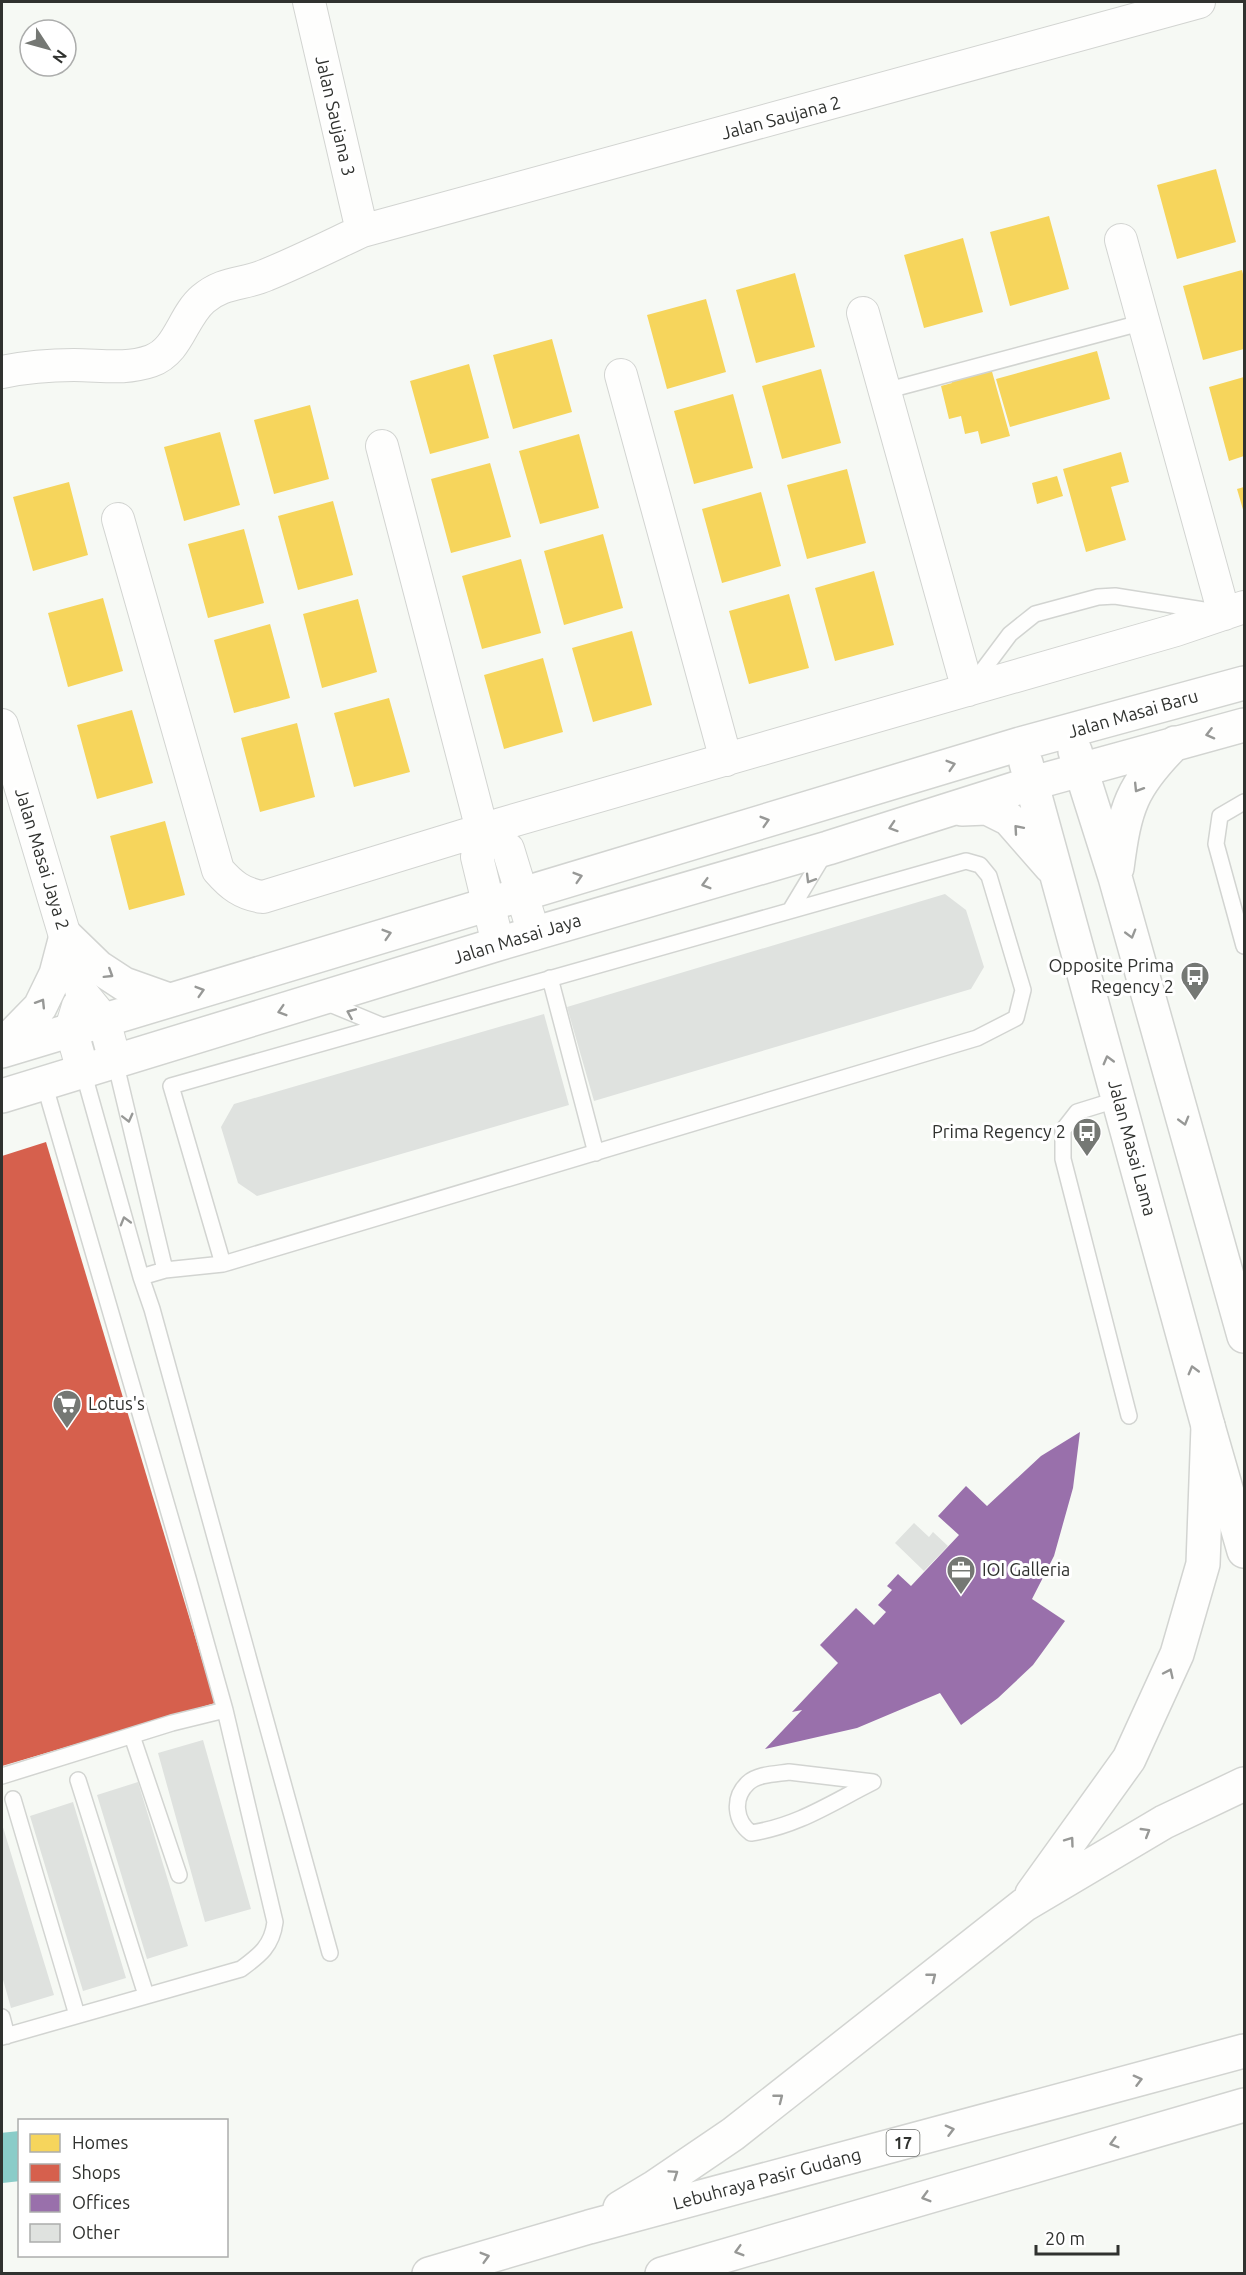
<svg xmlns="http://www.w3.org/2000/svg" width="1246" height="2275" viewBox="0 0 1246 2275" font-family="Ubuntu,sans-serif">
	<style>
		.homes { fill: #f6d55c }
		.shops { fill: #d6604d }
		.offices { fill: #9970ab }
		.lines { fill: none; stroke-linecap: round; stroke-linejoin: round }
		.river { stroke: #8accc8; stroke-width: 50 }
		.building { fill: #dfe2df }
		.lane-casing { stroke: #d2d4d1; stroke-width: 18 }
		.street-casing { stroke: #d2d4d1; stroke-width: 34 }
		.primary-casing { stroke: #d2d4d1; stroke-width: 36 }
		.highway-casing { stroke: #d2d4d1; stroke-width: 36 }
		.lane { stroke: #fefefd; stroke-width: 15 }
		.street { stroke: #fefefd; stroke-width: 32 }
		.primary { stroke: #fefefd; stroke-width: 33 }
		.highway { stroke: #fefefd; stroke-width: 33 }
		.oneway { stroke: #979896 }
		.labels { text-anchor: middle; stroke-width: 6; stroke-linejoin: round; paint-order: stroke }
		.shield { fill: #fff; stroke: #6e706d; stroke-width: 1.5 }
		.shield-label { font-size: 16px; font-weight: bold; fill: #30322f }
		.street-label { font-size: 18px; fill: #30322f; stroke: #fff }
		.poi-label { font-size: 18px; fill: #30322f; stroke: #fff; text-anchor: end }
	</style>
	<rect width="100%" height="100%" fill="#f6f9f4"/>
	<path class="homes" d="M1216 169 1236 242 1177 259 1157 185Z
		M1049 216 1069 289 1010 306 990 232Z
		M963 238 983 312 924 328 904 255Z
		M1242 270 1244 278V349L1203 360 1183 286Z
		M795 273 815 347 756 363 736 290Z
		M706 299 726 372 667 389 647 315Z
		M552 339 572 412 513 429 493 355Z
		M1097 351 1110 399 1010 427 996 379Z
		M469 364 489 438 430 454 410 381Z
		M991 368 1010 436 981 444 978 431 965 434 961 416 949 419 941 386 952 383 951 379Z
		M821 369 841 443 782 459 762 386Z
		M1244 377V456L1229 461 1209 387Z
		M733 394 753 468 694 484 674 411Z
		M310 405 329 479 274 494 254 420Z
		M220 432 240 505 184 521 164 447Z
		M579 434 599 508 540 524 519 451Z
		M1121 452 1129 482 1111 487 1126 540 1086 552 1063 469Z
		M490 463 511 537 451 553 431 479Z
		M847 469 866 543 807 559 787 485Z
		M1057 476 1063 496 1037 504 1032 483Z
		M69 482 88 555 33 571 13 497Z
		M1244 487V513L1237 489Z
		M761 492 781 566 722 583 702 509Z
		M333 501 353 575 298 590 278 516Z
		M244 529 264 603 208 618 188 544Z
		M603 534 623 608 564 625 544 551Z
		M521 559 541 633 482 649 462 576Z
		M874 571 894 645 835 661 815 588Z
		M789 594 809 668 749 684 729 611Z
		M103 598 123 671 68 687 48 613Z
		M358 599 377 672 322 688 303 614Z
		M270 624 290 698 234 713 214 640Z
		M632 631 652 705 593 722 572 648Z
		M543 658 563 732 504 749 484 675Z
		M389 698 410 772 354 787 334 713Z
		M132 710 153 783 97 799 77 725Z
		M297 723 315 797 260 812 241 738Z
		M165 821 185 895 129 910 110 836Z"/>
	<path class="shops" d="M46 1142 215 1703 2 1766V1156Z"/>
	<path class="offices" d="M1080 1432 1073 1488 1054 1556 1032 1599 1065 1621 1033 1665 998 1698 961 1725 940 1693 857 1728 765 1749 802 1710 792 1712 838 1663 820 1645 856 1608 874 1625 886 1612 878 1605 892 1590 887 1586 898 1574 911 1586 959 1535 938 1516 966 1486 987 1506 1041 1456Z"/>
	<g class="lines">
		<path class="river" d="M2 2158 20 2156"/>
	</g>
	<path class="building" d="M945 894 966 910 984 967 971 989 594 1101 567 1007Z
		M544 1014 569 1105 257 1196 238 1183 221 1127 234 1104Z
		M914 1523 929 1537 933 1532 948 1546 924 1571 895 1543Z
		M203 1740 251 1909 205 1922 158 1753Z
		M138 1782 188 1946 147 1959 97 1795Z
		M73 1802 126 1978 83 1991 30 1816Z
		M2 1824 54 1995 11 2008 2 1976Z"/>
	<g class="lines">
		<g class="lane-casing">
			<path id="lane" d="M885 391 1144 322
				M971 686 1010 634 1035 614 1098 597 1115 596 1210 611
				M1244 802 1220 816 1216 844 1244 946
				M966 861 980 865 989 876 1023 990 1016 1018 977 1038 223 1264 171 1086Z
				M791 909 826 851
				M550 978 596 1153
				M325 1002 383 1026
				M115 1061 165 1270
				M83 1071 141 1277 152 1309 330 1953
				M1119 1099 1077 1112 1063 1130V1159L1129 1416
				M141 1277 165 1270 223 1264
				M132 1736 179 1875
				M789 1772 873 1782C831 1803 798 1826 751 1833 735 1821 732 1798 748 1783 758 1774 776 1774 789 1772Z
				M2 1776 172 1723 225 1710
				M78 1780 146 1995
				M13 1799 77 2015
				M2 2017 7 2036
				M2 2037 241 1969C260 1955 272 1946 275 1922L225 1710 188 1578 44 1083"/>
		</g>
		<g class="street-casing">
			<path id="street" d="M309 2 362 231
				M1121 240 1224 614
				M863 313 968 690
				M2 372C26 367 50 365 74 365 101 365 125 370 151 361 179 351 182 317 203 299 224 281 243 285 266 275 298 262 330 246 362 231L1199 2
				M621 375 726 760
				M382 446 482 830 477 857 498 944
				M118 519 218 870C231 885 242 894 263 897L501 824 1176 630 1244 607
				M2 725 82 993 104 1020 115 1061
				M482 830 508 849 534 934
				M78 1006 71 1029 83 1071"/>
		</g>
		<g class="primary-casing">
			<path id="primary" d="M1075 751 1115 877 1244 1336
				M1026 763 1208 1426 1244 1551
				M962 809 987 808 1009 819 1051 867
				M1117 868C1125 807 1131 787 1175 743
				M2 1046 40 1007 56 974 66 936 98 967 124 984 169 1000
				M2 1051 1020 744 1244 683
				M2 1096 498 944 828 848 1033 783 1244 725"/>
		</g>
		<g class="highway-casing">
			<path id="highway" d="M1032 1894 1129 1759 1177 1654 1203 1564 1208 1426
				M620 2208 655 2187 733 2134 1024 1905 1164 1822 1244 1784
				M429 2274 589 2227 1244 2051
				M662 2274 1244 2105"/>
		</g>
		<use href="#lane" class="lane"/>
		<use href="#street" class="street"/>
		<use href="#primary" class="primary"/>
		<use href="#highway" class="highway"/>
	</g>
	<defs><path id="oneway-chevron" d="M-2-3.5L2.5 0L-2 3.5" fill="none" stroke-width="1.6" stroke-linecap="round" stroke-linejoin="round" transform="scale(1.5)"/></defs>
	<g class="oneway">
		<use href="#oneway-chevron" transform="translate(1210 734) rotate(166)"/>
		<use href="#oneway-chevron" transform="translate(951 765) rotate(-17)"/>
		<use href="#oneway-chevron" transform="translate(1138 788) rotate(122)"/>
		<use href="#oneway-chevron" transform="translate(765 821) rotate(-17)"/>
		<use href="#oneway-chevron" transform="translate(893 827) rotate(162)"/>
		<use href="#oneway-chevron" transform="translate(1018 829) rotate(-131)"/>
		<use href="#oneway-chevron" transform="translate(578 877) rotate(-17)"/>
		<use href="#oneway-chevron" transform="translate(810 879) rotate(121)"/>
		<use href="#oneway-chevron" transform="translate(706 884) rotate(164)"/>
		<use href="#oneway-chevron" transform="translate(387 934) rotate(-17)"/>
		<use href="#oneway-chevron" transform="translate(1131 934) rotate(74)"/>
		<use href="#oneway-chevron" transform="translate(109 974) rotate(32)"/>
		<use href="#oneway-chevron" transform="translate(200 991) rotate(-17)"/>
		<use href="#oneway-chevron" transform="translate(41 1003) rotate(-58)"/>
		<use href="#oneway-chevron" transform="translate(282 1011) rotate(163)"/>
		<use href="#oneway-chevron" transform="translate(351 1013) rotate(-157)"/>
		<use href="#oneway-chevron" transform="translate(1108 1060) rotate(-105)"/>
		<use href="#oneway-chevron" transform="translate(128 1118) rotate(76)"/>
		<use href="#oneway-chevron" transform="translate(1184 1121) rotate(74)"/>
		<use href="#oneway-chevron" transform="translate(125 1221) rotate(-106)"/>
		<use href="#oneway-chevron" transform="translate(1193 1370) rotate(-105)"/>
		<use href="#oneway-chevron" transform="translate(1169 1673) rotate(-65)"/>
		<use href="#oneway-chevron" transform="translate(1146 1832) rotate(-31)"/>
		<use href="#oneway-chevron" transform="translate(1070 1841) rotate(-54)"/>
		<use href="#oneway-chevron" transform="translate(932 1977) rotate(-38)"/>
		<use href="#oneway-chevron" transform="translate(1138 2080) rotate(-15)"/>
		<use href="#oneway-chevron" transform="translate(779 2098) rotate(-38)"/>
		<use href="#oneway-chevron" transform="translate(950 2130) rotate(-15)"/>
		<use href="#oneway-chevron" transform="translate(1114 2143) rotate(164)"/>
		<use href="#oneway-chevron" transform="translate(674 2174) rotate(-34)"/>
		<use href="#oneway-chevron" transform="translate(926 2197) rotate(164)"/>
		<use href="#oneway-chevron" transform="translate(739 2251) rotate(164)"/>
		<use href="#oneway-chevron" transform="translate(485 2257) rotate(-16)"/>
	</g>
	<defs>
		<g id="bus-pin" transform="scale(1.5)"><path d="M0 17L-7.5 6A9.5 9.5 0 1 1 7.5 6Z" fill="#757874" stroke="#fff"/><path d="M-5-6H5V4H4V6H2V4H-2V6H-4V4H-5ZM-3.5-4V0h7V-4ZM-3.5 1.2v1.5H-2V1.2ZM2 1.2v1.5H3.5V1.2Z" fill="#fff"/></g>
		<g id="supermarket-pin" transform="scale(1.5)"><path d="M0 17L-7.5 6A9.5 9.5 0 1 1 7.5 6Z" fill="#757874" stroke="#fff"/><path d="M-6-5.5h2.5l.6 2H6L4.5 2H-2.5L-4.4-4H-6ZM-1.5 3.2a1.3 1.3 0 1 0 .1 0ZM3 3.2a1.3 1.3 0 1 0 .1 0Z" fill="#fff"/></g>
		<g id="office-pin" transform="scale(1.5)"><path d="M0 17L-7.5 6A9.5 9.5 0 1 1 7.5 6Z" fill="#757874" stroke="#fff"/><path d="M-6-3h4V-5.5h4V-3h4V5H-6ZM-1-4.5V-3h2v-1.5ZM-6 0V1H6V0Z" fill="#fff"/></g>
	</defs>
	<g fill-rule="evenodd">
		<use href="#bus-pin" x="1195" y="976"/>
		<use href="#bus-pin" x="1087" y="1132"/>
		<use href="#supermarket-pin" x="67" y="1404"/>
		<use href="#office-pin" x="961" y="1570"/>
	</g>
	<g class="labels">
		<rect class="shield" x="886.5" y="2130" width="33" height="26" rx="4.5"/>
		<g class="shield-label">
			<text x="903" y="2149">17</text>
		</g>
		<g class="street-label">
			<text transform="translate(335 116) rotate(77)" y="6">Jalan Saujana 3</text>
			<text transform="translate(781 118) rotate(-15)" y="6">Jalan Saujana 2</text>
			<text transform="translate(1133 714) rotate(-16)" y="6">Jalan Masai Baru</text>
			<text transform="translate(42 859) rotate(73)" y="6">Jalan Masai Jaya 2</text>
			<text transform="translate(517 939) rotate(-17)" y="6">Jalan Masai Jaya</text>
			<text transform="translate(1132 1148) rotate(75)" y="6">Jalan Masai Lama</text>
			<text transform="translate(767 2179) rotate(-15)" y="6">Lebuhraya Pasir Gudang</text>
		</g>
		<g class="poi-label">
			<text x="1174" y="972">Opposite Prima<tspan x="1174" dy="21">Regency 2</tspan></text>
			<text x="1066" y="1138">Prima Regency 2</text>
			<text x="88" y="1410" text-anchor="start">Lotus's</text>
			<text x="982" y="1576" text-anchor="start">IOI Galleria</text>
		</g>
	</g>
	<rect width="1246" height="2275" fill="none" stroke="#30322f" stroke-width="6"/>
	<rect x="18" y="2119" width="210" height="138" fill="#ffffff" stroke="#acadac" stroke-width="1.5"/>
	<rect x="30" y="2134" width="30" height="18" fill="#f6d55c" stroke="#acadac" stroke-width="1.5"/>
	<text x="72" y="2149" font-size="18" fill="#30322f">Homes</text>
	<rect x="30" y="2164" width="30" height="18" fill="#d6604d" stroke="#acadac" stroke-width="1.5"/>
	<text x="72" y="2179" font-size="18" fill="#30322f">Shops</text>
	<rect x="30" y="2194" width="30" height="18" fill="#9970ab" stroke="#acadac" stroke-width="1.5"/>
	<text x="72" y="2209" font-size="18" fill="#30322f">Offices</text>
	<rect x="30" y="2224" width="30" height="18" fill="#dfe2df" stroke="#acadac" stroke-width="1.5"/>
	<text x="72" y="2239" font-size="18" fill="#30322f">Other</text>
	<g transform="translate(48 48) rotate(126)"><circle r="28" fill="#ffffff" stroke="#acadac" stroke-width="1.5"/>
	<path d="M0-4.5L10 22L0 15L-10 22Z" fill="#757874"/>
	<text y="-9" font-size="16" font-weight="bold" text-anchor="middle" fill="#30322f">N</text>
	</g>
	<path d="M1036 2245v9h82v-9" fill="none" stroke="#30322f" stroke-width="3"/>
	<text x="1045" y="2245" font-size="18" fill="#30322f" stroke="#ffffff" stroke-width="4.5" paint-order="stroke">20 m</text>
</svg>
